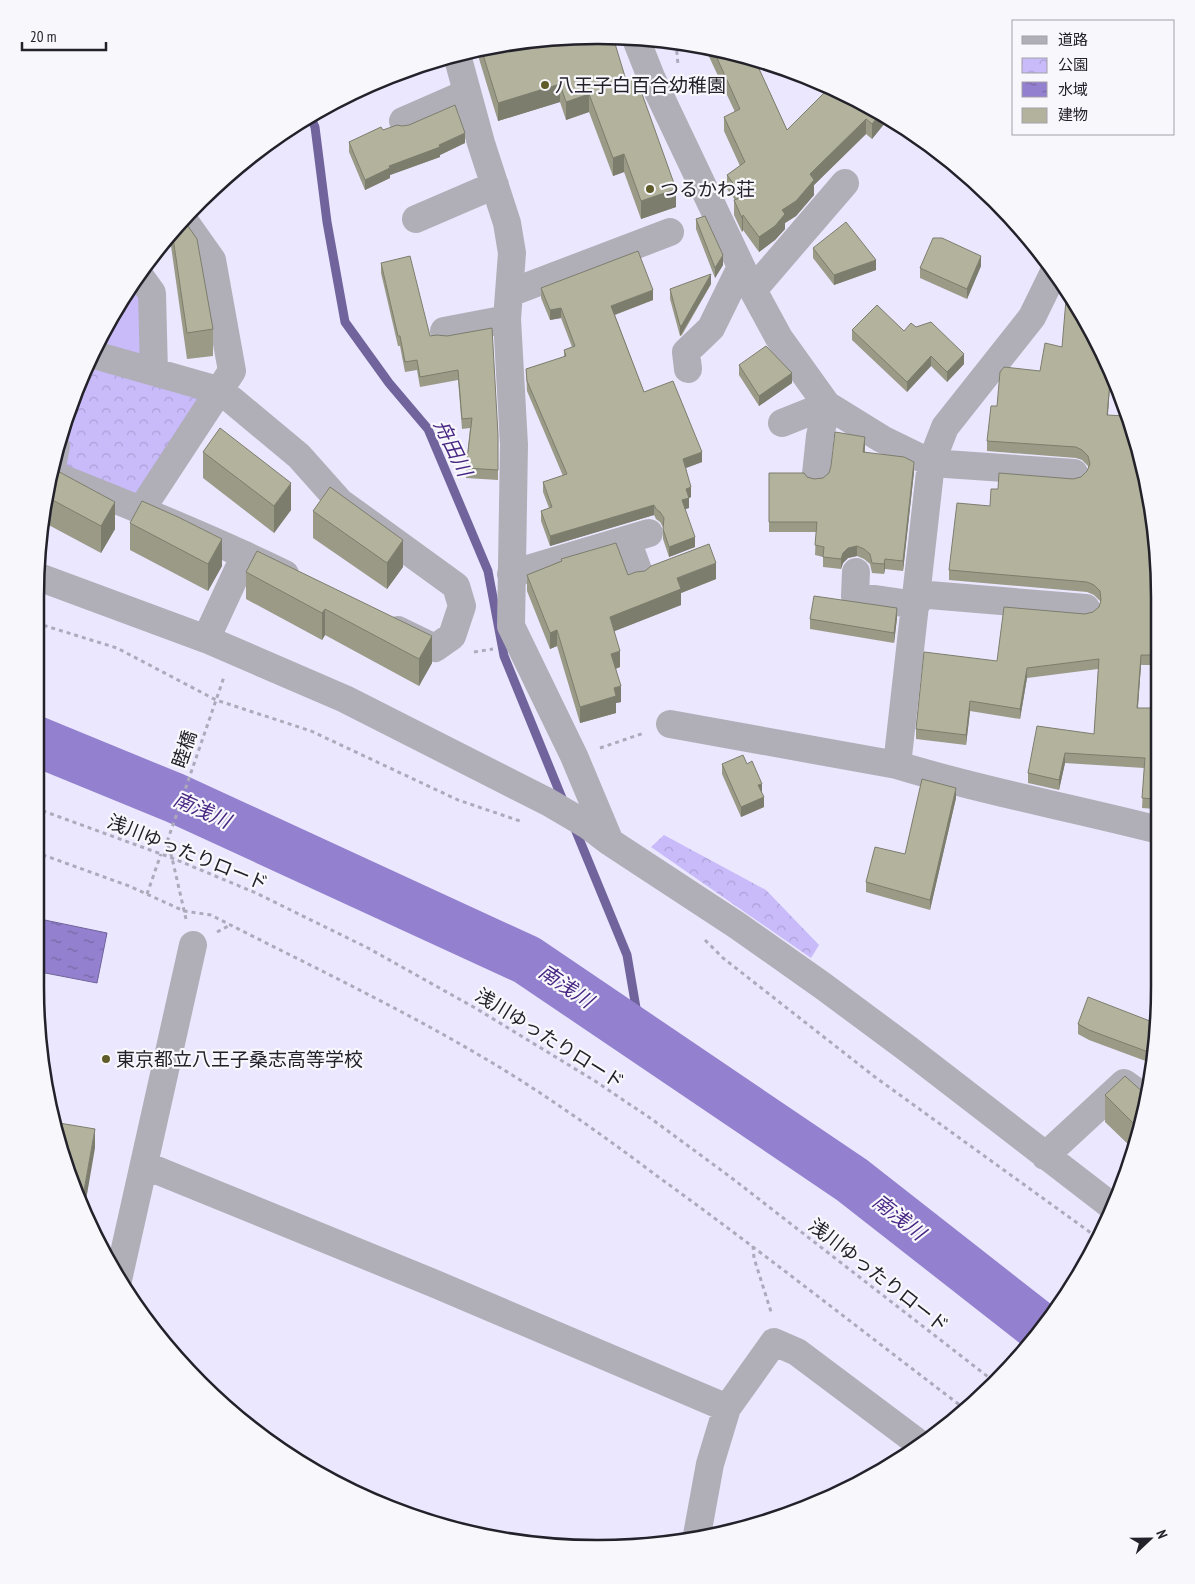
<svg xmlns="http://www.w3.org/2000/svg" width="1195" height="1584" viewBox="0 0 1195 1584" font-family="'PT Sans Narrow','Noto Sans JP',sans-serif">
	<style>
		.green { fill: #c9bbfa }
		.park { fill: url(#park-crowns) }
		.water { fill: url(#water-ripples); stroke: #71649c }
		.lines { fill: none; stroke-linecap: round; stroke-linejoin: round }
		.stream { stroke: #71649c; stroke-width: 9 }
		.river { stroke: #9380ce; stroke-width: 50 }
		.path { stroke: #adaabc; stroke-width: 3; stroke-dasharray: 4 4; stroke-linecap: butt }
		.minor { stroke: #b0afb8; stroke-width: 28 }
		.wall { fill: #9a9a87 }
		.shaded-wall { fill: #7d7d6e }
		.building { fill: #b3b39d; stroke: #7d7d6e }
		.poi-dot { fill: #5f5c29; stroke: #f8f7fc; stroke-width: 2 }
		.labels { text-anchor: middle; stroke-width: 4.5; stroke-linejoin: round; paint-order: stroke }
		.poi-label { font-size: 19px; fill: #232129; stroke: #f8f7fc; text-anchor: start }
		.street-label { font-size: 19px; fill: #232129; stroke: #f8f7fc }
		.water-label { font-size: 20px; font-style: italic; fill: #482884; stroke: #f8f7fc }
		.rim { fill: none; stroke: #232129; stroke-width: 2.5 }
	</style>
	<defs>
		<pattern id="park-crowns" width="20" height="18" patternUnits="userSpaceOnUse" patternTransform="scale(1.25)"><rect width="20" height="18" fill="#c9bbfa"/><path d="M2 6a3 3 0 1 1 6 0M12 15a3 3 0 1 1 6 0" fill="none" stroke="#aca0d6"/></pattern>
		<pattern id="water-ripples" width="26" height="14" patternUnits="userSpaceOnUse" patternTransform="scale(1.25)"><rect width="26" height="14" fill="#9380ce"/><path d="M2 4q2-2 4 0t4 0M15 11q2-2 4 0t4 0" fill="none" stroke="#7868a7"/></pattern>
	</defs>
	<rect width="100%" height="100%" fill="#ebe7fe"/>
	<path class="green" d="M138 276 154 372 93 348Z"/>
	<path class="park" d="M91 354 221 391 141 510 52 467 56 446Z
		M664 835 766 890 819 945 811 958 651 847Z"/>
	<path class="water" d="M35 918 107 933 97 983 35 971Z"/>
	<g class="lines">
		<path class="stream" d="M310 116 315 127 327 222 345 322 389 383 428 429 488 571 504 656 564 803
			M573 824 627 955 641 1037"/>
		<path class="river" d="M36 741 175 798 527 960 852 1180 1041 1328"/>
		<path class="path" d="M676 43 678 65
			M36 623 117 648 216 700 311 731 458 800 520 821
			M474 652 493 649
			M600 748 644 733
			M35 808 172 858 256 893 368 948 477 1009 595 1081 653 1120 733 1179 996 1383
			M35 852 129 886 184 911 211 915C318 970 429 1021 531 1087 574 1115 616 1145 657 1176 761 1251 862 1331 965 1409
			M147 894 161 854
			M186 919 172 858 167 842 224 677
			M217 932 230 925
			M705 940 723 958 875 1077 1098 1238
			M753 1246 754 1258 772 1315"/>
		<path class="minor" d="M636 39 651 77 747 279 779 338 827 405 882 439 931 463 1074 473
			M457 55 481 143 507 223 512 253 507 319 514 445 511 626 574 756 610 842
			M403 121 467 93
			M416 219 495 185
			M1054 272 1032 317 945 427 931 463 897 765C982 791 1069 807 1155 829
			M139 275 152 293 154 372
			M753 290 845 183
			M510 293 670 232
			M444 331 507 319
			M91 354 221 391 299 456 340 502 456 586 462 606 452 636 435 648 398 630
			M688 369 686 352 711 328 741 267
			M782 423 827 405
			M52 467 56 446
			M51 474C130 505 209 537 285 574
			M816 474 820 436 827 405
			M141 510 232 371 212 260 183 219
			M627 540 639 573
			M856 572 855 596 916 605
			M511 574 649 533
			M36 576 206 639 345 699 548 802 589 826 610 842 738 926 823 986 908 1049 1114 1208
			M917 594 1086 608
			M206 639 245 555
			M670 724 897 765
			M1045 1156 1124 1083 1145 1098
			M144 1165 433 1283 727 1408 710 1464 697 1535
			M118 1280 193 945
			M727 1408 774 1342 797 1352 921 1445"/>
	</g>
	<path class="wall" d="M487 46 626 80 676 207 641 219 624 172 613 176 589 112 566 120 560 102 498 121 476 49Z
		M704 46 755 60 787 130 830 87 889 118 872 139 866 134 814 185V195L796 216 785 223V229L775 240 759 252 743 230 742 232 734 215V200H735L727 189V175L740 166 724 131V117L735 112Z
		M383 130 465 143 440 155V157L390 175V178L365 190 349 152V142Z
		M183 219 213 329V356L187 359 171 246 159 254 156 250Z
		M696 219 723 265 715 278 696 229Z
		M813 248 876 270 834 285 813 258Z
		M381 263 430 336 437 335 498 435V480L466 478V468L470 428 462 429 458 380 420 387 417 370 405 372 400 346H398L381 273Z
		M981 266 967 299 920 278V268Z
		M711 284 682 335 680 336 670 299V289Z
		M541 288 653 300 615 315 644 392 702 462 686 468 691 497 689 498V508L685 509 695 547 669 557 663 539V527L660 522 656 519 654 515 550 546 541 521V511L549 508 543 492V482L563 476 527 391 526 369 564 357V350L572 347 561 318 550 320 541 298Z
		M916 327 964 364 947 382 931 366 907 392 852 340V330L904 331Z
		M739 365 792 383 759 406 739 375Z
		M1040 371H1111L1108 415 1155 524V665H1141L1138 708H1155V809L1142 808 1144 768 1065 763 1059 790 1028 783V773L1094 734 1098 669 1027 678 1020 719 970 711 966 745 916 739V729L997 661 1085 614 1093 612 1099 607 1100 603V601L1094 595 1087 592 949 580V570L990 506 998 489 1073 479 1081 477 1087 471 1088 468V466L1082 460 1076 458 987 451V441L997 406Z
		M865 447V452L914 472 903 571 885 569 884 574 872 573 870 564 864 559 857 556 848 558 843 563 841 569 823 567V557L815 555 816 532H769V473L807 477 814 479 823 478Z
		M203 452 291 510 274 533 203 478Z
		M52 468 115 529 101 553 43 522Z
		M313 511 403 567 387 589 313 538Z
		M130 523 222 566 208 591 130 550Z
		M257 551 432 663 419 686 325 635 322 640 246 599V572Z
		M561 559 628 575 716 579 681 593V605L614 631 620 667 616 669 621 702 616 703V713L580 723 557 646 550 649 527 591V575L561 561Z
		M897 618 894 643 810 629V619Z
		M722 764H747L762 794 764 807 741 817 722 774Z
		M956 798 930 910 866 892V882L905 854Z
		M1155 1023V1056L1151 1063 1089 1040 1078 1034V1024Z
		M1105 1095H1146L1132 1148 1105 1122Z"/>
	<path class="shaded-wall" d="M560 84V102L498 121V103Z
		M589 94V112L566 120V102Z
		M880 114 889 118 872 139V124Z
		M866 119V134L814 185V195L796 216 785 223V229L775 240 759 252V237L782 210 810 174Z
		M465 133V143L440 155V157L390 175V178L365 190V180L389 166 439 145Z
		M624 154V172L613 176V158Z
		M676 189V207L641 219V201Z
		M743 215V230L742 232V218Z
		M171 233V246L159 254V246Z
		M723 255V265L715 278V268Z
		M981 256V266L967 299V289Z
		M876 260V270L834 285V275Z
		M711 274V284L680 336V326Z
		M653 290V300L611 316V306Z
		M561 308V318L550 320V310Z
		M964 354V364L947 382V372Z
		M931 356V366L907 392V382Z
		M1111 370V371L1107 425V415Z
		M792 373V383L759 406V396Z
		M865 437V447L863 462V452Z
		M702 452V462L683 469V459Z
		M914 462V472L903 571V561Z
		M291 483V510L274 533V506Z
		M691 487V497L689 498V508L682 510V500L686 489Z
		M115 502V529L101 553V526Z
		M654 505V515L550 546V536Z
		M695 537V547L669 557V547Z
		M222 539V566L208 591V564Z
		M403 540V567L387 589V563Z
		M857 546V556L848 558 843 563 841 569V559L843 553 848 548Z
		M885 559V569L884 574V564Z
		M716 563V579L681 593V605L610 633V617L677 578Z
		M897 608V618L894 643V633Z
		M325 609V635L322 640V613Z
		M557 630V646L550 649V633Z
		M432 636V663L419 686V659Z
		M620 651V667L611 670V654Z
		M1141 655V665L1137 718V708Z
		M1027 668V678L1020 719V709Z
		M621 686V702L616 703V713L580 723V707L614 688Z
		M970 701V711L966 745V735Z
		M1065 753V763L1059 790V780Z
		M762 784V794L758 795V785Z
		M956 788V798L930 910V900Z
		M764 797V807L741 817V807Z
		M1155 1046V1056L1151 1063V1053Z
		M95 1129V1148L85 1206 83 1202V1196Z"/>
	<path class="building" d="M597 35 613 37 626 80 636 77 676 189 641 201 624 154 613 158 589 94 566 102 560 84 498 103 481 48 487 46Z
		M712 47 755 60 787 130 830 87 880 114 872 124 866 119 810 174 814 180 796 201 782 210 785 214 775 226 759 237 743 215 742 218 734 200 743 197 727 175 745 162 724 117 740 109Z
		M455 105 465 133 439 145 440 147 389 166 390 168 365 180 349 142 381 127 383 130 397 125 402 126 409 125Z
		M705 216 723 255 715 268 696 219Z
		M183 219 197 239 213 329 187 333 172 231Z
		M846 222 876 260 834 275 813 248Z
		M933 238H942L981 256 967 289 920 268Z
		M638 251 653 290 611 306 644 392 673 381 702 452 683 459 691 487 686 489 689 498 682 500 695 537 669 547 663 529 664 518 660 512 656 509 654 505 550 536 541 511 552 507 543 482 567 474 527 381 526 369 566 356 564 350 575 346 561 308 550 310 541 288Z
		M410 256 430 336 437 335 447 336 492 328 498 435V470L466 468 472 418 462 419 458 370 420 377 417 360 405 362 400 336H398L381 263Z
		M711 274 682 325 680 326 670 289Z
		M1067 288 1111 370 1107 415 1126 416 1155 524V655H1141L1137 708H1155V799L1142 798 1145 758 1065 753 1059 780 1028 773 1037 726 1094 734 1099 659 1027 668 1020 709 970 701 966 735 916 729 924 652 997 661 1004 607 1085 614 1093 612 1099 607 1101 600 1100 591 1094 585 1087 582 949 570 957 503 990 506 991 489H998L999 473 1073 479 1081 477 1087 471 1090 464 1088 456 1082 450 1076 447 987 441 991 406H997L1000 372 1004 367 1040 371 1045 343 1062 347Z
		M877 305 904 331 911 323 916 327 931 322 964 354 947 372 931 356 907 382 852 330Z
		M766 346 792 373 759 396 739 365Z
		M220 428 291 483 274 506 203 452Z
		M835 432 865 437 863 452 904 457 914 462 903 561 885 559 884 564 872 563 870 554 864 549 857 546 848 548 843 553 841 559 823 557 824 547 815 545 817 522H769V473H804L807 477 814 479 823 478 829 473 831 466Z
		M52 468 115 502 101 526 47 497Z
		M330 487 403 540 387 563 313 511Z
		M142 501 178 517 222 539 208 564 130 523Z
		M616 543 628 575 636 572 645 571 651 566 709 544 716 563 677 578 681 589 610 617 620 651 611 654 621 686 614 688 616 696 580 707 557 630 550 633 527 575 562 561 561 559Z
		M257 551 432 636 419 659 325 609 322 613 246 572Z
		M814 596 897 608 894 633 810 619Z
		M743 755 747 764 752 761 762 784 758 785 764 797 741 807 722 764Z
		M922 779 956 788 930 900 866 882 875 847 905 854Z
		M1088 997 1155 1023V1046L1151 1053 1089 1030 1078 1024Z
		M1125 1076 1146 1095 1137 1127 1105 1095Z
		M53 1122 95 1129 83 1196H81L54 1132Z"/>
	<g class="poi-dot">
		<circle cx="545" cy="85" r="5"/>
		<circle cx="650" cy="189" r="5"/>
		<circle cx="106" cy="1059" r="5"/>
	</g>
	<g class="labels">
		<g class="poi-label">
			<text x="555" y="92">八王子白百合幼稚園</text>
			<text x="660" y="196">つるかわ荘</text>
			<text x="116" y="1066">東京都立八王子桑志高等学校</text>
		</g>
		<g class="street-label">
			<text transform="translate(184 749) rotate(-71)" y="7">睦橋</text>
			<text transform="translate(188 852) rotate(22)" y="7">浅川ゆったりロード</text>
			<text transform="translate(550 1038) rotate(32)" y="7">浅川ゆったりロード</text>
			<text transform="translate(879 1275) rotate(38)" y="7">浅川ゆったりロード</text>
		</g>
		<g class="water-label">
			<text transform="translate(453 448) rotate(64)" y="7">舟田川</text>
			<text transform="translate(202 810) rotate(24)" y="7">南浅川</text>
			<text transform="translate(566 986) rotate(34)" y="7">南浅川</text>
			<text transform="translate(899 1217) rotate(38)" y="7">南浅川</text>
		</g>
	</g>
	<path d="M0 0H1195V1584H0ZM597 44H598A553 553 0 0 1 1151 597V987A553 553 0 0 1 598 1540H597A553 553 0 0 1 44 987V597A553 553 0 0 1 597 44Z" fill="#f8f7fc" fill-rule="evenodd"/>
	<path class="rim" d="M597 44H598A553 553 0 0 1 1151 597V987A553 553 0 0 1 598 1540H597A553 553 0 0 1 44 987V597A553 553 0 0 1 597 44Z"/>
	<rect x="1012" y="20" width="162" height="115" fill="#f8f7fc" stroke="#a3a1a8"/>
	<rect x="1022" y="36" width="25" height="8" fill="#b0afb8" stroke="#a3a1a8"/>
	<text x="1058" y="45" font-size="15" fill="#232129">道路</text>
	<rect x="1022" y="58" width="25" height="15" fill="url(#park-crowns)" stroke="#a3a1a8"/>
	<text x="1058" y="70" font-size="15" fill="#232129">公園</text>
	<rect x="1022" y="82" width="25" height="15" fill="url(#water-ripples)" stroke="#a3a1a8"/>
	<text x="1058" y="95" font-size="15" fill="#232129">水域</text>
	<rect x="1022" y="108" width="25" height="15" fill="#b3b39d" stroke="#a3a1a8"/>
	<text x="1058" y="120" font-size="15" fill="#232129">建物</text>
	<g transform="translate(1150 1539) rotate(68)" stroke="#f8f7fc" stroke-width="4" paint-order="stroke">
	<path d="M0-4L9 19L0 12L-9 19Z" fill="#232129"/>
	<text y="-8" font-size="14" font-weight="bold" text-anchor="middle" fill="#232129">N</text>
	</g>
	<path d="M22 42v8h84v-8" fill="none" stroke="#232129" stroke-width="2.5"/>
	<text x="30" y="42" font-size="15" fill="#232129" stroke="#f8f7fc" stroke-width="4" paint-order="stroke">20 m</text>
</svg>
